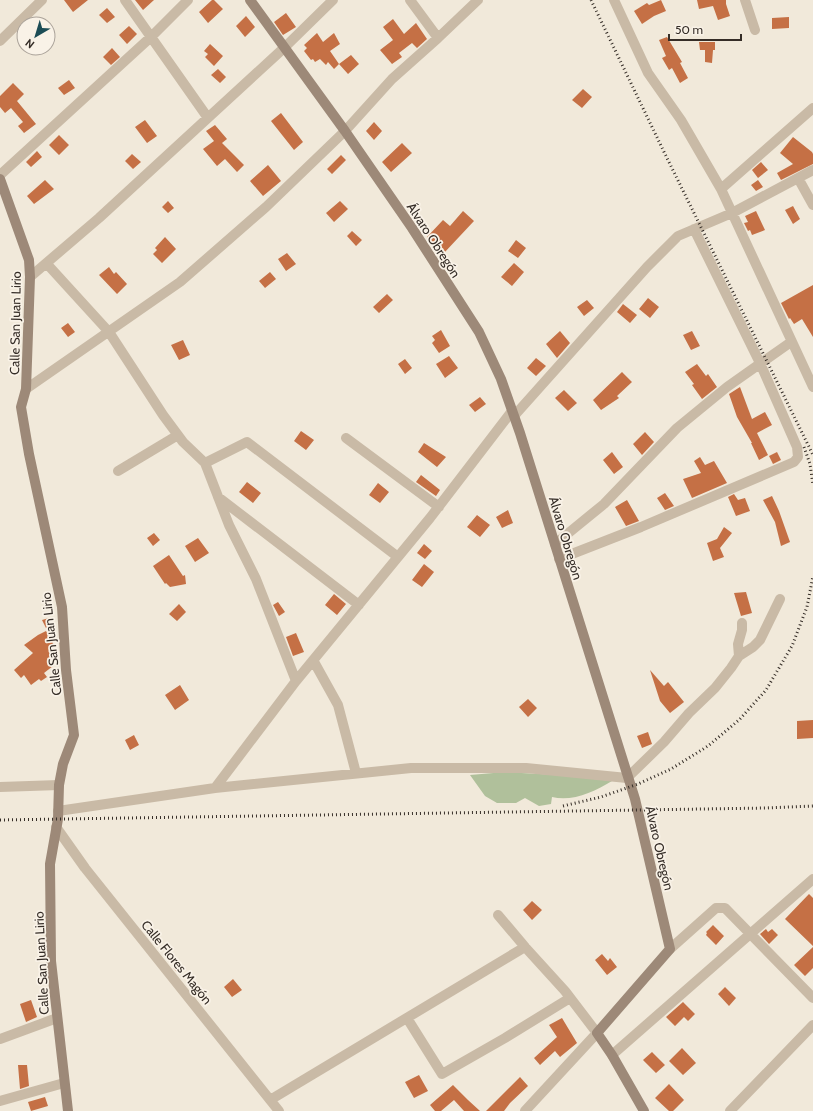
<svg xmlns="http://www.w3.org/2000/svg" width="813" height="1111" viewBox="0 0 813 1111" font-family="Cabin,sans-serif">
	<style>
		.green { fill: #b0c09b }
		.building { fill: #c57045 }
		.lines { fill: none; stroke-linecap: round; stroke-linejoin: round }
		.street { stroke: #c9baa6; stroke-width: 10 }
		.secondary { stroke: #9d8978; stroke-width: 10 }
		.rail { stroke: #352d27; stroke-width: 3; stroke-dasharray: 1 3; stroke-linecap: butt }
		.labels { text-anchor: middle; stroke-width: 3.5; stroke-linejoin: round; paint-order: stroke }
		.street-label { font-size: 13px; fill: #352d27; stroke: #f9f2e7 }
	</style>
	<rect width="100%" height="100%" fill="#f1e9da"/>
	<path class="green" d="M505 772 558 775 612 781C594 792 572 802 552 797L551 804 539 806 525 798 516 803H497L485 796 470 775Z"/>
	<path class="building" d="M64 0H88L73 12Z
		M135 0H154L143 10Z
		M212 0H214L223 9 208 23 199 12Z
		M661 0 666 11 654 16 642 24 634 11 647 3 649 5Z
		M697 0H726V4L730 16 718 20 713 6 699 9Z
		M107 8 115 17 107 23 99 15Z
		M286 13 296 27 283 35 274 22Z
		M246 16 255 27 245 37 236 26Z
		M789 17V28L772 29V18Z
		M393 19 404 34 416 23 427 39 417 48 412 43 399 53 402 57 392 64 380 50 393 40 383 27Z
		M129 26 137 34 127 44 119 35Z
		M317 33 323 42 334 33 340 44 330 51 339 64 334 69 328 62 326 65 320 59 315 62 313 59 311 60 304 51 307 48 304 45Z
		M667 37 682 62 680 63 688 78 680 83 672 68 669 70 662 58 666 56 659 40Z
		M699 42H715V50H713L712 63 705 62V50H700Z
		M210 44 223 56 214 66 205 57 208 54 204 51Z
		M112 48 120 57 111 65 103 57Z
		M351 55 359 64 348 74 339 64Z
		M218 69 226 77 220 83 211 75Z
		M69 80 75 88 64 95 58 88Z
		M13 83 24 94 17 101 36 124 24 133 18 126 23 122 11 108 5 113 0 107V96Z
		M583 89 592 97 582 108 572 100Z
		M281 113 303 142 294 150 271 121Z
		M145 120 157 136 147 143 135 127Z
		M374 122 382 131 374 140 366 131Z
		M215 125 227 139 222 143 244 165 237 172 225 159 217 166 203 149 214 141 206 131Z
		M59 135 69 145 59 155 49 145Z
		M793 137 812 152 813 154V164L781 180 777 173 793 164 780 153Z
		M402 143 412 153 391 172 382 162Z
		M37 151 42 157 31 167 26 162Z
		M132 154 141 162 133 169 125 161Z
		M341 155 346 160 332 174 327 169Z
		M761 162 768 170 758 178 752 170Z
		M268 165 281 181 263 196 250 181Z
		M45 180 54 189 34 204 27 196Z
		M758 180 763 187 756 191 751 185Z
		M168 201 174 208 168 213 162 207Z
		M340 201 348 209 334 222 326 213Z
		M793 206 800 219 793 224 785 210Z
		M463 211 474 221 444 253 427 237 443 220 450 226Z
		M756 211 765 230 752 235 750 230 748 231 744 223 748 222 745 216Z
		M352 231 362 240 356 246 347 236Z
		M165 237 176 249 162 263 153 254 157 250 155 248Z
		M516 240 526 248 518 258 508 251Z
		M287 253 296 264 286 271 278 259Z
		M514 263 524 272 512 286 501 277Z
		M109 267 114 274 116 272 127 284 117 294 99 275Z
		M270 272 276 279 265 288 259 281Z
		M813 285V337L802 319 794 324 790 318 789 319 781 303Z
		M387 294 393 300 379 313 373 307Z
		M648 298 659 307 650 318 639 309Z
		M587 300 594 308 584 316 577 307Z
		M623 304 637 315 630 323 617 312Z
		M68 323 75 332 68 337 61 328Z
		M441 330 450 346 439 353 432 343 435 340 432 336Z
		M560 331 570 343 557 358 546 344Z
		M692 331 700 346 691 350 683 335Z
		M183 340 190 355 179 360 171 345Z
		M449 356 458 368 445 378 436 364Z
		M536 358 546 366 536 376 527 368Z
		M405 359 412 368 405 374 398 364Z
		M697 364 706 376 708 374 717 387 702 399 692 385 694 384 685 372Z
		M622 372 632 382 617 396 619 398 601 410 593 400Z
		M740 387 752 419 765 412 772 425 757 433 768 455 759 460 751 443H752L737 417 729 394Z
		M564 390 577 403 568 411 555 398Z
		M480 397 486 404 475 412 469 405Z
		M301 431 314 440 306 450 294 441Z
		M645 432 654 442 642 455 633 444Z
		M424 443 446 457 437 467 418 452Z
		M612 452 623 467 614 474 603 460Z
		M777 452 781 460 773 464 769 456Z
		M700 457 705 465 714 461 727 483 692 498 683 479 701 473 694 461Z
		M421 475 440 490 436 496 416 482Z
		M247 482 261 493 253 503 239 492Z
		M378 483 389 492 380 503 369 495Z
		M665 493 674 506 665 510 657 498Z
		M734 494 738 500 745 498 750 511 736 516 728 497Z
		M772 496 779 511 790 542 781 546 775 522 763 500Z
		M627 500 639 521 626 526 615 507Z
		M508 510 513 523 502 528 496 517Z
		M477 515 490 525 480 537 467 527Z
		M724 527 732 533 720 548 724 557 713 561 707 543 717 539Z
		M154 533 160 540 153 546 147 538Z
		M198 538 209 553 195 562 185 546Z
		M424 544 432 551 425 559 417 553Z
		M169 555 183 576 185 575 186 584 170 587 166 583 165 584 153 566Z
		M424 564 434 572 422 587 412 580Z
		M746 592 752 613 741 616 734 593Z
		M334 594 346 604 337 615 325 605Z
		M278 602 285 612 279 616 273 605Z
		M179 604 186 612 177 621 169 614Z
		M49 618 52 625 46 628 42 620Z
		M46 631 58 652 47 659 53 666 44 673 47 677 41 681 39 679 31 685 24 675 21 678 14 670 33 653 24 645 38 635Z
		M296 633 304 652 293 656 286 637Z
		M650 670 664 686 668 682 684 702 670 713 660 701Z
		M180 685 189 700 175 710 165 695Z
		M528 699 537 708 528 717 519 707Z
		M813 720V738L797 739V721Z
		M648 732 652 744 642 748 637 736Z
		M134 735 139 745 130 750 125 740Z
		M809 894 813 898V946L785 919Z
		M532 901 542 910 532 920 523 910Z
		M713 925 724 936 716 945 706 935 707 933 706 932Z
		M766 929 768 932 772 929 778 935 769 944 760 934Z
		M813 947V968L805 976 794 965Z
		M602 954 608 961 610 958 617 967 607 975 595 960Z
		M179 962 184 967 178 973 173 968Z
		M233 979 242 990 232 997 224 987Z
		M725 987 736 998 729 1006 718 994Z
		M31 1000 37 1017 26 1022 20 1004Z
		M683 1002 695 1014 688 1021 684 1017 675 1026 666 1017Z
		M562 1018 577 1043 560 1057 555 1051 540 1065 534 1058 557 1037 549 1025Z
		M682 1048 696 1063 683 1075 669 1061Z
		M652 1052 665 1065 656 1073 643 1060Z
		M18 1065H27L29 1086 20 1089Z
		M419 1075 428 1091 414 1098 405 1082Z
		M520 1077 528 1086 510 1103 504 1111H486Z
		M669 1084 684 1100 673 1111H669L655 1098Z
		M453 1085 468 1100 480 1111H464L454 1100 441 1111H435L430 1105Z
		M45 1097 48 1106 31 1111 28 1102Z"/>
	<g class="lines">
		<path class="street" d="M125 0 208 118
			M410 0 438 38 478 0
			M614 0 648 73 681 120 721 189 813 387
			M745 0 755 30
			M0 41 42 0
			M0 175 152 36 188 0
			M798 178 813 205
			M721 189 813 108
			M47 264 109 332 163 415 183 442 205 463 229 525 256 579 296 681
			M30 277 99 218 285 47 333 0
			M26 389 180 282 266 207 345 131 392 79 438 38
			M514 416 647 267 678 236 732 213 813 170
			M346 438 439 507
			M205 463 247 442 398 557
			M118 471 178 435
			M218 497 359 605
			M555 544 604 504 677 428 727 387 791 342
			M559 559 641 527 794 462 798 457 797 447 760 363 694 229
			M739 656 753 647 760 640 780 599
			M313 660 338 705 356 773
			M0 787 59 785
			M215 788 296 681 430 518 512 411
			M58 811 215 788 411 768H526L627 778 664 742 689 713 715 688 731 668 739 656 738 644 742 630V623
			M56 827 85 868 279 1111
			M498 915 525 947
			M670 949 716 908H725L813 998
			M407 1018 442 1074 505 1038 570 998
			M0 1039 57 1018
			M612 1055 813 879
			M270 1100 525 947 565 991 597 1033 525 1111
			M0 1101 64 1083
			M730 1111 813 1025"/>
		<path class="secondary" d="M250 0 345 131 412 228 479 332 501 379 520 433 635 799 670 949 597 1033 612 1055 644 1111
			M0 179 29 260 30 277 26 389 21 407 29 454 62 607 66 670 74 735 63 764 59 785 58 819 50 864 51 961 68 1111"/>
		<path class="rail" d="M591 0 665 154 813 455
			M804 447 810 464 813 485
			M563 806 601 797 638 784 671 769 708 746 739 720 766 690 792 646 807 607 813 576
			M0 820 765 808 813 806"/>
	</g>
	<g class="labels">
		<g class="street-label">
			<text transform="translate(434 240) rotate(57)" y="5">Álvaro Obregón</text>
			<text transform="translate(15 323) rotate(-89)" y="5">Calle San Juan Lirio</text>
			<text transform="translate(566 538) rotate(73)" y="5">Álvaro Obregón</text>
			<text transform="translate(51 644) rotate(-96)" y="5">Calle San Juan Lirio</text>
			<text transform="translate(660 848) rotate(77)" y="5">Álvaro Obregón</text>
			<text transform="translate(177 962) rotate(51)" y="5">Calle Flores Magón</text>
			<text transform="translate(41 963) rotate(-93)" y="5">Calle San Juan Lirio</text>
		</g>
	</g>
	<g transform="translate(36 36) rotate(218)"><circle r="19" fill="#f9f2e7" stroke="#aba39a"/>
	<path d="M0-3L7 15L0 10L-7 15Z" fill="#1d4d56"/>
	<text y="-6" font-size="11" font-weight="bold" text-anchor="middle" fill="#352d27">N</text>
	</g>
	<path d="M669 34v6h72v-6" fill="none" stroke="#352d27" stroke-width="2"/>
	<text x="675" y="34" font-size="12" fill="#352d27" stroke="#f9f2e7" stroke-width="3" paint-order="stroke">50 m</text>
</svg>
